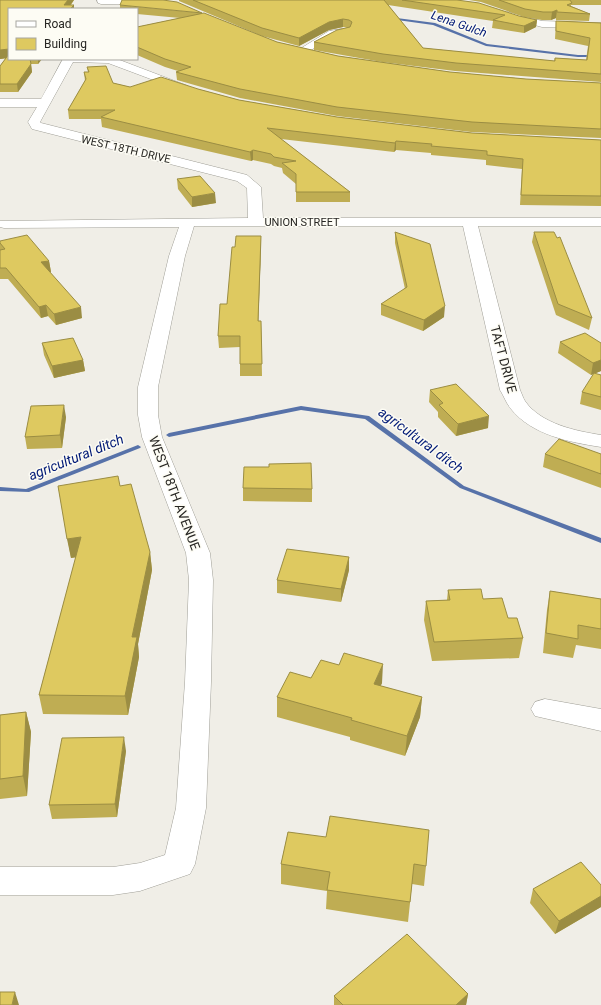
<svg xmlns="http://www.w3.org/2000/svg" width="601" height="1005" viewBox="0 0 601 1005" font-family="Roboto,sans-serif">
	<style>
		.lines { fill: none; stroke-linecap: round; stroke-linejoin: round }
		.stream { fill: #5772a9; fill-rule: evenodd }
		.minor-casing { stroke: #a09f97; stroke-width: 1 }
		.minor { fill: #fff; fill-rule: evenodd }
		.wall { fill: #bfad53 }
		.shaded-wall { fill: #9b8d43 }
		.building { fill: #dec960; stroke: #9b8d43 }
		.labels { text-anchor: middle; stroke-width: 3; stroke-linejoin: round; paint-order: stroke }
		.far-street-label { font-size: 11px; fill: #272623; stroke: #fdfcf4 }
		.far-water-label { font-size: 12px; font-style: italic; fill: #021a77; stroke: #fdfcf4 }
		.street-label { font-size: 13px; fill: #272623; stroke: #fdfcf4 }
		.water-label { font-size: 14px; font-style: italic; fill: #021a77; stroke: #fdfcf4 }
	</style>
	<rect width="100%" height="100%" fill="#f0eee7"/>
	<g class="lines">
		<path class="stream" d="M389 17 435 23 487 44 578 55H601V57H578L486 46 433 25 390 19Z
			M301 406 369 416 464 486 601 538V543L460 488 365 419 301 410 169 437 166 435 169 433Z
			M138 445 141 447 140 448 29 492 0 491V487L26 489Z"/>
		<g class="minor-casing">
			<path id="minor" d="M97 0H155L157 2 152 5 101 4 98 3Z
				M508 12 542 21 601 23V29L542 27 505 17 503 15 505 13Z
				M342 29 346 30 347 32 346 34 335 36 304 54 300 55 295 52 329 31Z
				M63 59H117L188 86 190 88 188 90H180L108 63 73 62 40 122 41 123 247 175 261 187 263 218H601V226H478L520 390C522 394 523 398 525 401 541 424 576 431 601 435V447C569 442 532 435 511 409 506 403 504 396 500 390L463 226H194L185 256 158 387V415L162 437 210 553 213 580 211 682 206 808 195 864 190 874 140 891 113 895H0V867H113L140 863 165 855 176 808 185 682 189 580 186 553 142 437 138 415V387L169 256 179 227 4 228 0 227V221L248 218 247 188 237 181 32 129 28 122 37 107H0V99H41Z
				M545 699 601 709V731L535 716 531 709 535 702Z"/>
		</g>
		<use href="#minor" class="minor"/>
	</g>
	<path class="wall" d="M0 0H74L71 5 9 59H42L38 64H31L32 72 18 92H0V66L6 58 0 59Z
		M179 0H457L519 16 537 20 536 27 524 33 492 28 493 21 388 5 423 48 554 61 555 58 586 60 588 46 555 39 556 21 601 23V82L455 71 382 62 314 50V42L347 27H343L329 30 299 46 262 36 179 1Z
		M469 0H601V5H571V6L590 14 589 21 556 20V18L551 20H542L524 17 481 2Z
		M120 5 202 13V14L277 42 338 56 450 72 526 79 601 83V138L471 132 337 116 240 98 177 80 176 72 178 71 165 67 137 55V27L180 18 137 14V9H120Z
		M87 67 113 83 130 87 198 89 239 100 337 117 472 133 601 140V206L520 205 522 169 486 165V160L431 155V153L396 150 394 152 281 139 350 192V202H296V184L283 173 282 168 274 166 271 164 253 160 251 161 102 127 101 119H69L68 110 85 81 84 72H88Z
		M177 179 216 203 192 207 178 189Z
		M395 232 444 317 423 331 381 315V304L405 289 395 243Z
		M534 232 592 318 589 330 556 315 532 242Z
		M261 236V247L258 321H261L262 376H240V347L219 348 218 336 227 304 235 247Z
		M0 241 49 261 51 272H49L82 318 56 325 48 316 41 318 8 279H0Z
		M560 342 601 343V371L591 375 558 353Z
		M42 343 83 360 85 371 54 378 44 355Z
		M601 375V410L580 404 582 392Z
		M430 390 488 428 456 436 438 417V412L429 402Z
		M66 417 62 448 27 449 25 437Z
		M545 454H601V488L543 467Z
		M269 467 312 489V502L243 501V488Z
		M58 486H120L150 552 152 570 138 644 139 657 128 715 43 714 39 695 76 557 71 558Z
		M349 557V570L341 602 277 593V580Z
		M448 590 483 599 508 618 523 638 519 658 432 661 424 620 426 601 447 600Z
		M550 591 601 599V649L576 645 573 658 543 653 547 610Z
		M311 678 382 683 380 686 422 697 420 717 405 756 350 740V737L277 717V697Z
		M26 712 31 732 27 796 0 799V715Z
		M126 751 117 817 52 819 49 805Z
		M288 832 426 866 424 886 412 884 408 922 326 909 327 891 281 884V864Z
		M601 885V907L555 934 530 903 533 889Z
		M468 994 466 1005H334V996Z"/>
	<path class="shaded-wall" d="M68 0H74L67 9 64 5Z
		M74 5V9H70Z
		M557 10 556 18 551 20 552 12Z
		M343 19V27L329 30 299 46V38L329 22Z
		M537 20 536 27 524 33V26Z
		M9 49V58L0 59V50Z
		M38 59H42L38 64Z
		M31 64 32 72 18 92 17 84Z
		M396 141V150L394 152 395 143Z
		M253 150V160L251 161 250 152Z
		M215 193 216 203 192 207V197Z
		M261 236V247L258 332V321Z
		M49 261 51 272 42 273 41 262Z
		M46 305 48 316 41 318 39 307Z
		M445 306 444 317 423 331 424 320Z
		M81 307 82 318 56 325 54 314Z
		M83 360 85 371 54 378 52 366Z
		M601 360V371L591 375 593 363Z
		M64 405 66 417 62 448 60 435Z
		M489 416 488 428 456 436 458 424Z
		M81 537 84 556 71 558 67 539Z
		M150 552 152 570 138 644 139 657 128 715 125 696 132 637Z
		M349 557V570L341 602V589Z
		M383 664 382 683 373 704 374 684Z
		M422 697 420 717 405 756 407 736Z
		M26 712 31 732 27 796 23 776Z
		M124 737 126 751 117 817 115 804Z
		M601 896V907L555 934 559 921Z
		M15 992 19 1005H12Z
		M468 994 466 1005H456Z"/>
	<path class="building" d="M0 0H68L64 5H74L70 9H9V49L0 50Z
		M122 0H163L177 2 202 13 120 5Z
		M193 0H384L423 48 555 61V58L587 60 590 38 556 31V21L601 23V74L456 63 383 54 314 42 337 30 350 27 352 22 349 20 343 19 329 22 299 38 262 28Z
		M402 0H457L479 3 519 16 537 20 524 26 493 20 505 15Z
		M499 0H570L572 3 567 5 590 14 557 12V10L552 12H543L525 9Z
		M204 13 277 42 338 56 450 72 526 79 601 83V129L472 122 337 107 240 89 176 72 191 67 165 59 137 47V27Z
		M9 54V59H30L31 64 17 84H0V66Z
		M106 66 113 83 130 87 161 77 198 89 239 100 337 117 472 133 601 140V196L521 195 523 159 487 155V151L431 146 432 144 396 141 395 143 267 128 350 192H296V174L282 163 296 161 274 157 271 154 253 150 250 152 101 117 115 110H68L86 79 84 72H89L87 67Z
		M200 176 215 193 192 197 177 179Z
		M395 232 430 244 445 306 424 320 381 304 407 287Z
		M534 232H554L557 238 560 237 592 318 558 304Z
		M27 235 49 261 41 262 81 307 54 314 46 305 39 307 6 268H0V250L5 249 0 243V241Z
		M236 236H261L258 321H261L262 364H240V336H218L220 304H227L232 247H235Z
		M585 333 601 343V360L593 363 560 342Z
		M73 338 83 360 52 366 42 343Z
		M594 373 601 375V397L582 392Z
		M456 384 489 416 458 424 439 405 443 403 430 390Z
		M64 405 60 435 25 437 31 406Z
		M559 439 601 454V474L545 454Z
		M311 463 312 489 243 488 244 467H269V464Z
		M118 476 120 486 131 484 150 552 132 637H137L125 696 39 695 81 537 67 539 58 486Z
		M287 549 349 557 341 589 277 580Z
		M481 589 483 599 502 598 508 618H517L523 638 434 642 426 601 450 600 448 590Z
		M550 591 601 599V629L578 625V639L546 633Z
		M344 653 383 664 374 684 422 697 407 736 351 720 352 718 277 697 290 672 311 678 321 660 339 665Z
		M26 712 23 776 0 779V715Z
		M124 737 115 804 49 805 62 738Z
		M330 816 429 830 426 866 414 864 410 902 327 890 330 872 281 864 288 832 326 837Z
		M581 862 601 885V896L559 921 533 889Z
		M407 934 468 994 456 1005H343L334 996Z
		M0 992H15L12 1005H0Z"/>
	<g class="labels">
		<g class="far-street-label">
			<text transform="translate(126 149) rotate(13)" y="4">WEST 18TH DRIVE</text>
			<text x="302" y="226">UNION STREET</text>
		</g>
		<g class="far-water-label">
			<text transform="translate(459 24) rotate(19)" y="4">Lena Gulch</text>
		</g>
		<g class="street-label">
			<text transform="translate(504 359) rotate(75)" y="5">TAFT DRIVE</text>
			<text transform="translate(175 493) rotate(69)" y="5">WEST 18TH AVENUE</text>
		</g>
		<g class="water-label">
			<text transform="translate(421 440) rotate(36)" y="5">agricultural ditch</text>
			<text transform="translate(76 457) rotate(-22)" y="5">agricultural ditch</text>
		</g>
	</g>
	<rect x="8" y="8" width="130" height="52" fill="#fdfcf4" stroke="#a7a6a0"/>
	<rect x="16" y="21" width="20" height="6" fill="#ffffff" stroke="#a7a6a0"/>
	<text x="44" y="28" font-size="12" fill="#272623">Road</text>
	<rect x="16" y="38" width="20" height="12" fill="#dec960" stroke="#a7a6a0"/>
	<text x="44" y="48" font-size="12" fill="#272623">Building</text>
</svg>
